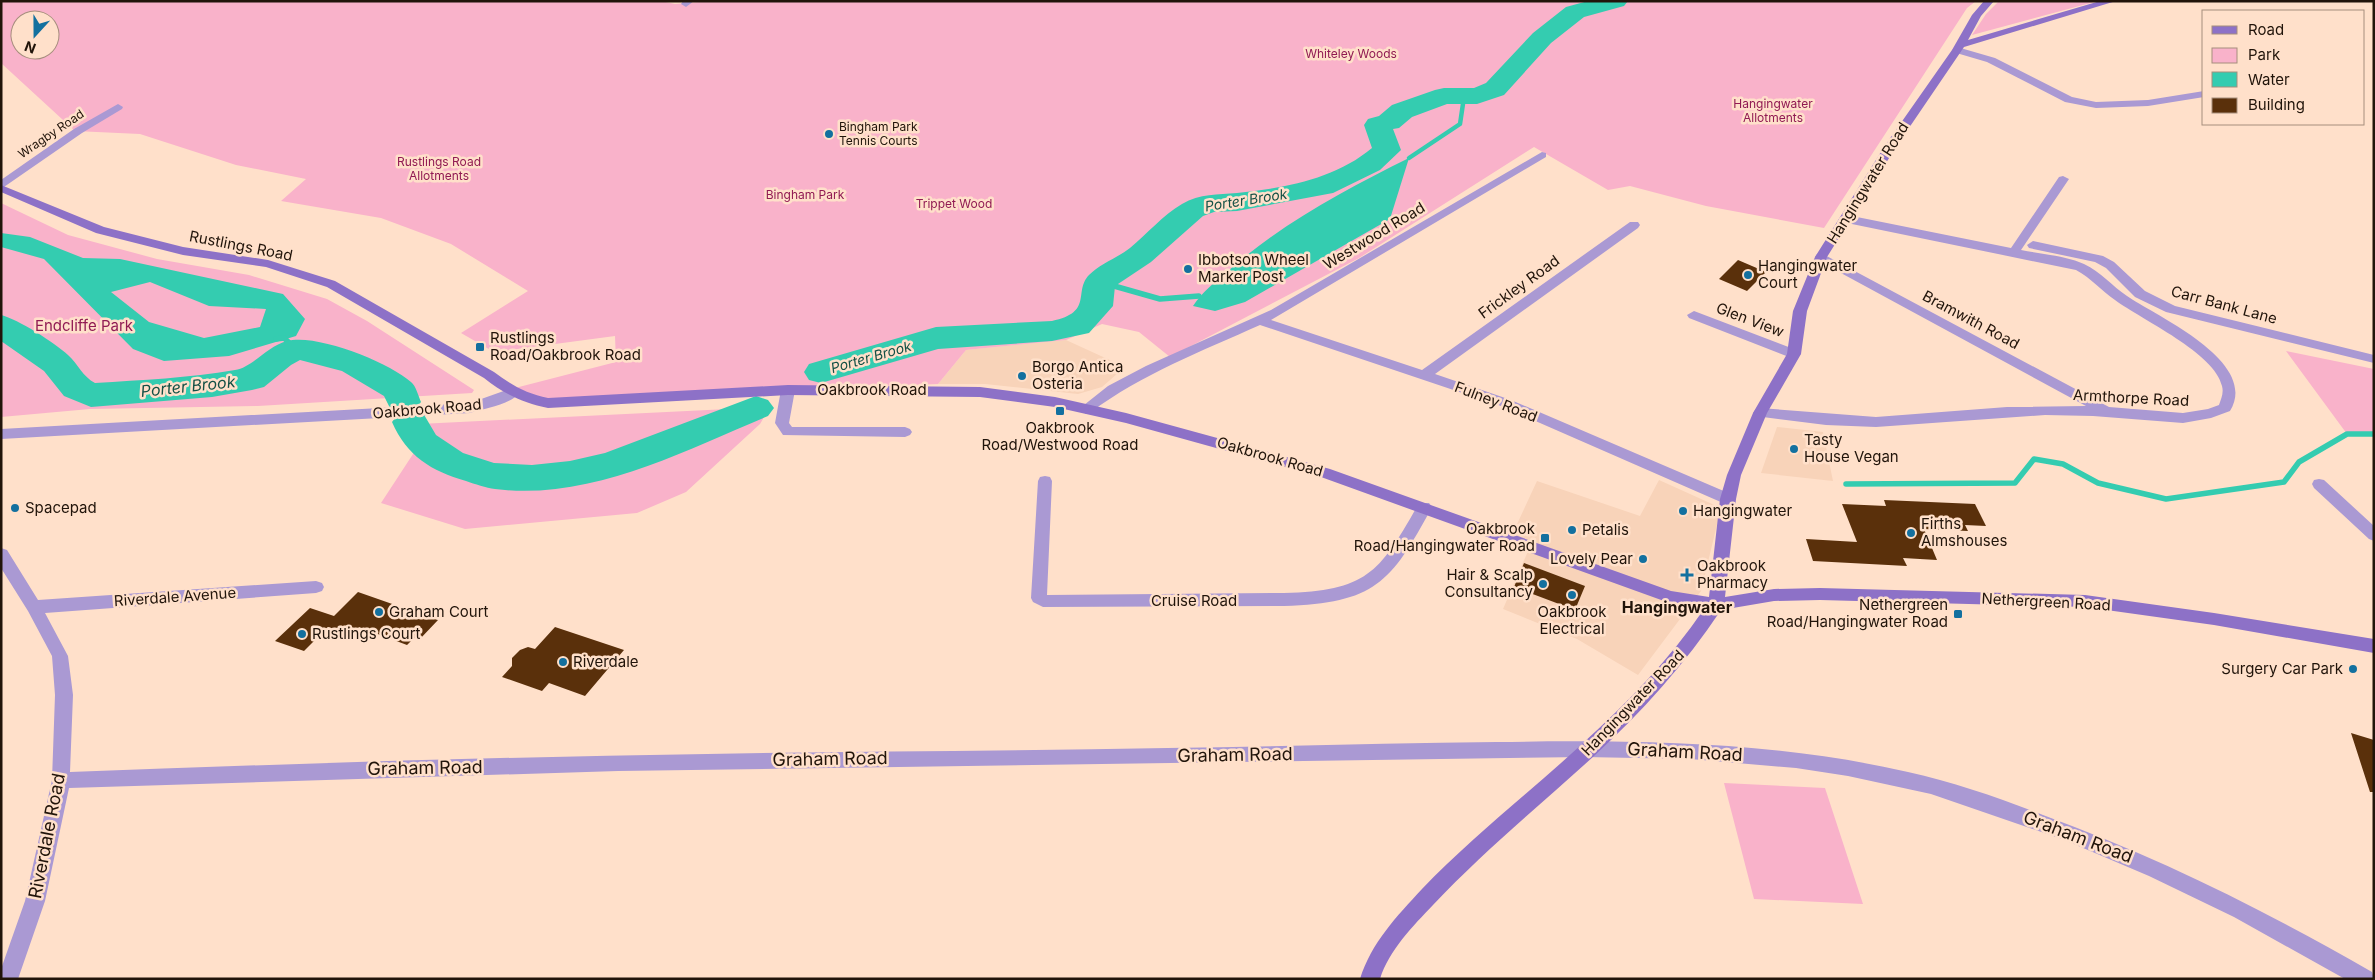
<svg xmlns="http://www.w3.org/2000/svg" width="2375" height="980" viewBox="0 0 2375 980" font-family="Inter,sans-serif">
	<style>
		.built { fill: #f8d3b9 }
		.green { fill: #f9b2ca; fill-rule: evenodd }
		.water { fill: #34ccb0; fill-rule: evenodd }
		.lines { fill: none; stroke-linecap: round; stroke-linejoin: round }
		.stream-far1 { stroke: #34ccb0; stroke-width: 4.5 }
		.stream { stroke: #34ccb0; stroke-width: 5.5 }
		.river { fill: #34ccb0; fill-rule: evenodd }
		.building { fill: #5a300b }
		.street { fill: #aa99d3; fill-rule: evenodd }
		.secondary { fill: #8d71c7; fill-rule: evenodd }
		.poi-dot { fill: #13709f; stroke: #ffe0ca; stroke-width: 2 }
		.labels { text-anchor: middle; stroke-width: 5; stroke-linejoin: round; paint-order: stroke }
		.far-park-label { font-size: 12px; fill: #911a53; stroke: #ffe0ca }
		.far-poi-label { font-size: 12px; fill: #21140a; stroke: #ffe0ca; text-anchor: start }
		.far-street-label { font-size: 12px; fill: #21140a; stroke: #ffe0ca }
		.far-water-label { font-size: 14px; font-style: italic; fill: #135045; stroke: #ffe0ca }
		.street-label { font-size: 15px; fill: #21140a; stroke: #ffe0ca }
		.poi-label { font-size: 15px; fill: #21140a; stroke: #ffe0ca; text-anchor: start }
		.park-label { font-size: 15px; fill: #911a53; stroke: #ffe0ca }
		.water-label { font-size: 16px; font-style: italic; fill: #135045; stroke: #ffe0ca }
		.neighbourhood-label { font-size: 16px; font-weight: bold; fill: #21140a; stroke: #ffe0ca }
		.near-street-label { font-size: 18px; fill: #21140a; stroke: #ffe0ca }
	</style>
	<rect width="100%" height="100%" fill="#ffe0ca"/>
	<path class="built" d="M1066 340 1125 367 1102 387 1078 394 985 384H938L966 350Z
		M1777 427 1823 432 1833 481 1761 473Z
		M1659 480 1721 508 1701 591 1638 675 1577 639 1503 609 1532 542 1512 535 1537 481 1640 516Z"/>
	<path class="green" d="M1 1H661L675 4 712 1H1976L1967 8 1824 228 1706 206 1630 186 1608 190 1534 147 1359 258 1170 357 1139 332 1102 324 1066 340 966 350 938 384 548 400 515 388 616 362 615 336 494 352 461 333 528 291 451 244 381 218 281 201 306 179 236 165 140 134 75 131 1 63ZM20 20H50V50H20Z
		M1999 1H2098L1972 35 1986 14Z
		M1 203 68 235 157 259 249 275 327 299 367 321 474 390 472 393 258 406 90 409 1 417Z
		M2286 351 2374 369V434H2347Z
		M770 407 760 424 686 492 637 513 465 529 381 503 415 451 399 425Z
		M1724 783 1825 788 1863 904 1754 899Z"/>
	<path class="water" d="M1409 158 1390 219 1245 302 1215 311 1193 306C1202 292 1215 282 1228 271 1281 224 1346 189 1409 158Z
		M1 233 30 237 83 258 120 259 283 294 305 319 296 336 229 356 164 361 133 349 44 259 1 247ZM150 282 209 306 266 309 260 327 204 338 149 322 111 292Z"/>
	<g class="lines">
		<path class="stream-far1" d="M1409 158 1460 124 1464 97"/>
		<path class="stream" d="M1100 282 1160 299 1199 296
			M276 339 284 338 296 349
			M1846 484 2015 483 2034 459 2063 464 2098 483 2166 499 2284 482 2299 462 2347 434H2374"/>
		<path class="river" d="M1588 1H1628L1624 6 1584 17 1551 43 1504 95 1477 104H1447L1412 117 1399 128 1393 129 1401 150 1380 170 1333 193 1237 211 1214 212 1203 216 1151 262 1115 286 1113 306 1089 333 1052 341 938 349 821 383 809 380 804 372 809 364 936 327 1052 321C1094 312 1073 292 1089 275 1100 264 1117 258 1130 248 1147 234 1163 215 1182 204 1200 193 1218 195 1237 193 1285 188 1335 179 1372 148L1364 125 1368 119 1379 116 1392 105 1435 90 1444 88H1474L1486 83 1533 33 1566 7Z
			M1 315C18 319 55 343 68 355 78 364 83 377 95 383 142 380 189 378 235 370 252 368 267 346 287 341 316 333 389 362 411 382 416 386 418 395 421 402L414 411 423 413 436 435 463 453 494 463 532 465 570 461 605 453 756 396 768 400 774 408 768 416C684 451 590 501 495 489 486 488 475 484 466 481 431 471 407 456 392 422L399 413 391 410 384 396 342 371 300 360 291 365 264 387 252 390 212 397 91 407 64 396 44 371 1 341Z"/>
	</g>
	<path class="building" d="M1738 260 1766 272 1747 291 1719 279Z
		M1884 500 1975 504 1986 526 1965 525 1968 531 1924 529 1937 560 1903 558 1907 566 1813 561 1806 539 1857 542 1842 504 1886 506Z
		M1524 563 1585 586 1575 610 1514 587Z
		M358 592 438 620 419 640 414 638 407 645 359 627 351 635 328 627 304 651 275 641 310 608 334 616Z
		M555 627 624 650 585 696 549 683 542 691 502 677 512 666V658L520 650 528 647 535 649Z
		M2351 733 2374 740V792H2370Z"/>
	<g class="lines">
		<path class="street" d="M683 1H694L686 7 681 4Z
			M1957 47 1995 58 2072 97 2096 102 2148 100 2204 91V97L2148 106 2096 108 2065 102 1987 62 1953 52 1952 50Z
			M118 104 123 107 122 109 82 133 1 189V180L74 129Z
			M1542 152 1546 153V157L1271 320 1422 370 1630 222H1638L1640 225 1638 228 1435 374 1511 400 1733 495 1736 499 1733 503H1723L1501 406 1260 325C1202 351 1142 374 1091 412L1086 414 1079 409 1108 386 1146 366 1271 310Z
			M2063 176 2069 179 2021 250C2042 254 2066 256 2084 264 2101 272 2112 286 2127 296 2158 317 2260 362 2230 411L2211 418 2183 423 2093 416 2045 415 1876 427 1826 425 1755 416 1753 413 1755 410 1760 408 1876 417 2007 407 2086 406 1817 260 1815 257 1817 254 1821 253 2109 407 2183 413 2208 409 2219 405C2221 399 2224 393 2222 386 2215 353 2142 320 2115 300 2102 291 2091 278 2076 270L1847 223 1841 219 1847 215 2011 248 2059 177Z
			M2033 241 2103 256 2114 262 2145 291 2175 306 2374 355V363L2166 312 2135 297 2106 268 2095 262 2029 248 2027 245Z
			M1694 311 1799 351 1801 354 1794 358 1789 357 1689 318 1687 315Z
			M788 385 795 390 789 423 792 427H905L910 429 912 432 910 435 905 437 783 435 775 423 781 390Z
			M512 388 519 393C512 404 483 409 470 413L1 439V429L470 403Z
			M1045 476 1050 477 1052 481 1047 595 1284 593C1368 591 1380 572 1419 503H1429L1432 507C1391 583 1375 603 1284 606L1043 607 1033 602 1031 598 1038 481 1040 477Z
			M2319 479 2324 480 2374 526V541L2369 539 2314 488 2312 484 2314 480Z
			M1 548 7 550 38 600 316 581 322 583 324 587 322 591 316 593 45 613 68 656 73 695 70 772C283 764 495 757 707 754 860 751 1014 751 1167 748 1277 747 1387 743 1497 742 1635 740 1773 741 1908 772 1954 782 1999 798 2043 815 2158 857 2266 911 2372 972L2374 979H2345L2234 917 2149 876 2062 839 1931 794 1848 776 1796 768 1690 759 1584 757 618 771 69 788 45 901 18 979H1V969L25 901 52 780 55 695 52 656 28 611 1 568Z"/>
		<path class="secondary" d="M1984 1H1994L1981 16 1968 40 2100 1H2116L1964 47 1896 147 1827 257 1807 311 1801 354 1767 413 1741 475 1736 499 1725 597 1774 589 1820 588 2085 595 2214 613 2374 639V653L2214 625 2085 607 1820 600 1774 601 1721 610C1685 664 1642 712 1594 756 1540 805 1483 852 1433 905 1413 926 1389 950 1380 979H1360C1371 943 1397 916 1422 889 1472 837 1529 793 1582 744 1627 703 1670 659 1704 609L1664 601 1321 477 1126 423 1055 407 980 397 788 395 548 408C523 403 504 394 484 378L327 287 266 267 183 255 96 233 1 192V185L104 227 183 247 268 260 335 281 494 372C511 385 527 394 548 398L788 385 980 387 1055 397 1126 413 1330 469 1671 591 1709 597 1720 499 1727 475 1753 413 1787 354 1793 311 1815 257 1884 147 1952 50 1972 15Z"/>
	</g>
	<g class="poi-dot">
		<circle cx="829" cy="134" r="5"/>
		<circle cx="1188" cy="269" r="5"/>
		<circle cx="1748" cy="275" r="5"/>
		<rect x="475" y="342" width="10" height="10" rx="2.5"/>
		<circle cx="1022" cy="376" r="5"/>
		<rect x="1055" y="406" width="10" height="10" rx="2.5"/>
		<circle cx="1794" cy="449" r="5"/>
		<circle cx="15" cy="508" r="5"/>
		<circle cx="1683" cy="511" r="5"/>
		<circle cx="1572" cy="530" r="5"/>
		<circle cx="1911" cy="533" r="5"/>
		<rect x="1540" y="533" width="10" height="10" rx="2.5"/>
		<circle cx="1643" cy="559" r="5"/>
		<path d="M1684.5 567.5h5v5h5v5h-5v5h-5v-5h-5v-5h5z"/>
		<circle cx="1543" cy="584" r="5"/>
		<circle cx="1572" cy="595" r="5"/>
		<circle cx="379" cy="612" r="5"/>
		<rect x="1953" y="609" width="10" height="10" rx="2.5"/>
		<circle cx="302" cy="634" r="5"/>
		<circle cx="563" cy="662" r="5"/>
		<circle cx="2353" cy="669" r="5"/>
	</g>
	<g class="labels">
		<g class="far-park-label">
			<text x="1351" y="58">Whiteley Woods</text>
			<text x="1773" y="108">Hangingwater<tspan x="1773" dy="14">Allotments</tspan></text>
			<text x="439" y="166">Rustlings Road<tspan x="439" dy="14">Allotments</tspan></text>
			<text x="805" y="199">Bingham Park</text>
			<text x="954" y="208">Trippet Wood</text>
		</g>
		<g class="far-poi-label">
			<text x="839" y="131">Bingham Park<tspan x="839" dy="14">Tennis Courts</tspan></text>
		</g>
		<g class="far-street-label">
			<text transform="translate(51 134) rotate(-34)" y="4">Wragby Road</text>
		</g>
		<g class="far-water-label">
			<text transform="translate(1246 200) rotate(-9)" y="5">Porter Brook</text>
			<text transform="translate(871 357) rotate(-16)" y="5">Porter Brook</text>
		</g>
		<g class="street-label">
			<text transform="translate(1868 183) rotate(-58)" y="5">Hangingwater Road</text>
			<text transform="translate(1374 236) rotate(-31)" y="5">Westwood Road</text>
			<text transform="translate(241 246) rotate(11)" y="5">Rustlings Road</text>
			<text transform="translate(1519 287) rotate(-36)" y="5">Frickley Road</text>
			<text transform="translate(2224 305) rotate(15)" y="5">Carr Bank Lane</text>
			<text transform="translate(1750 320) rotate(21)" y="5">Glen View</text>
			<text transform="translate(1971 320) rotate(28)" y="5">Bramwith Road</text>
			<text x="872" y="395">Oakbrook Road</text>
			<text transform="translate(2131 398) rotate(3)" y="5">Armthorpe Road</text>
			<text transform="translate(1496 402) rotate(21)" y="5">Fulney Road</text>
			<text transform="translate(427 409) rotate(-5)" y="5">Oakbrook Road</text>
			<text transform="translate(1270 457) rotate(16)" y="5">Oakbrook Road</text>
			<text transform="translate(175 597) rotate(-4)" y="5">Riverdale Avenue</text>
			<text x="1194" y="606">Cruise Road</text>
			<text transform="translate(2046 602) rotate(3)" y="5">Nethergreen Road</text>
			<text transform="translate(1633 703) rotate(-46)" y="5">Hangingwater Road</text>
		</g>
		<g class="poi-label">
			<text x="1198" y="265">Ibbotson Wheel<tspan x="1198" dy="17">Marker Post</tspan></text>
			<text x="1758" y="271">Hangingwater<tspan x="1758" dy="17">Court</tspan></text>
			<text x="490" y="343">Rustlings<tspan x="490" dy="17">Road/Oakbrook Road</tspan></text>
			<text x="1032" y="372">Borgo Antica<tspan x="1032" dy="17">Osteria</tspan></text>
			<text x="1060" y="433" text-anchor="middle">Oakbrook<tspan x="1060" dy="17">Road/Westwood Road</tspan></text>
			<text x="1804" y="445">Tasty<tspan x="1804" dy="17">House Vegan</tspan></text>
			<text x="25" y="513">Spacepad</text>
			<text x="1693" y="516">Hangingwater</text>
			<text x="1921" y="529">Firths<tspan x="1921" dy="17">Almshouses</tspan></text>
			<text x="1535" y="534" text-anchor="end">Oakbrook<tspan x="1535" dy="17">Road/Hangingwater Road</tspan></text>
			<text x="1582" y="535">Petalis</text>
			<text x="1633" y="564" text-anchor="end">Lovely Pear</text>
			<text x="1697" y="571">Oakbrook<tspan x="1697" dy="17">Pharmacy</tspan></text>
			<text x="1533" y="580" text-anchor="end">Hair &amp; Scalp<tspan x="1533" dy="17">Consultancy</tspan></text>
			<text x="1948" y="610" text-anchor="end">Nethergreen<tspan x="1948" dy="17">Road/Hangingwater Road</tspan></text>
			<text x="389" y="617">Graham Court</text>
			<text x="1572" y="617" text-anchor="middle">Oakbrook<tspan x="1572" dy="17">Electrical</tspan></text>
			<text x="312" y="639">Rustlings Court</text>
			<text x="573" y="667">Riverdale</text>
			<text x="2343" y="674" text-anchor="end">Surgery Car Park</text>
		</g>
		<g class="park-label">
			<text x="84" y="331">Endcliffe Park</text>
		</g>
		<g class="water-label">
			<text transform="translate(188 386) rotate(-6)" y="6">Porter Brook</text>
		</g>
		<g class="neighbourhood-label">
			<text x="1677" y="613">Hangingwater</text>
		</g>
		<g class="near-street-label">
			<text transform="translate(1685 752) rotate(3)" y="6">Graham Road</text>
			<text transform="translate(1235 755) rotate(-1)" y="6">Graham Road</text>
			<text transform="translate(830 759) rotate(-1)" y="6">Graham Road</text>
			<text transform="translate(425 768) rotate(-1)" y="6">Graham Road</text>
			<text transform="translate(47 836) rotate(-79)" y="6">Riverdale Road</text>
			<text transform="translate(2078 837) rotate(21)" y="6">Graham Road</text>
		</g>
	</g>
	<rect width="2375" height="980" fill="none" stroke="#21140a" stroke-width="5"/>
	<rect x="2202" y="10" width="162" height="115" fill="#ffe0ca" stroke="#a68e7d"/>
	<rect x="2212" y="26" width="25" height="8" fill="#8d71c7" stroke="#a68e7d"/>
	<text x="2248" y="35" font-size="15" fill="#21140a">Road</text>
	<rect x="2212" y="48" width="25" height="15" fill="#f9b2ca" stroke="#a68e7d"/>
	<text x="2248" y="60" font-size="15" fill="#21140a">Park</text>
	<rect x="2212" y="72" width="25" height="15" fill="#34ccb0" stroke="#a68e7d"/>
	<text x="2248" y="85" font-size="15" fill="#21140a">Water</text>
	<rect x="2212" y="98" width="25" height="15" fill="#5a300b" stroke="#a68e7d"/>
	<text x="2248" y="110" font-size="15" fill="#21140a">Building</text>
	<g transform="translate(35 35) rotate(201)"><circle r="24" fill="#ffe0ca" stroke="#a68e7d"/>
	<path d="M0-4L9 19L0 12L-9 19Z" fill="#13709f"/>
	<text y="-8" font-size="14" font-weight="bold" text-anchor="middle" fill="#21140a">N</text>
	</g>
</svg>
